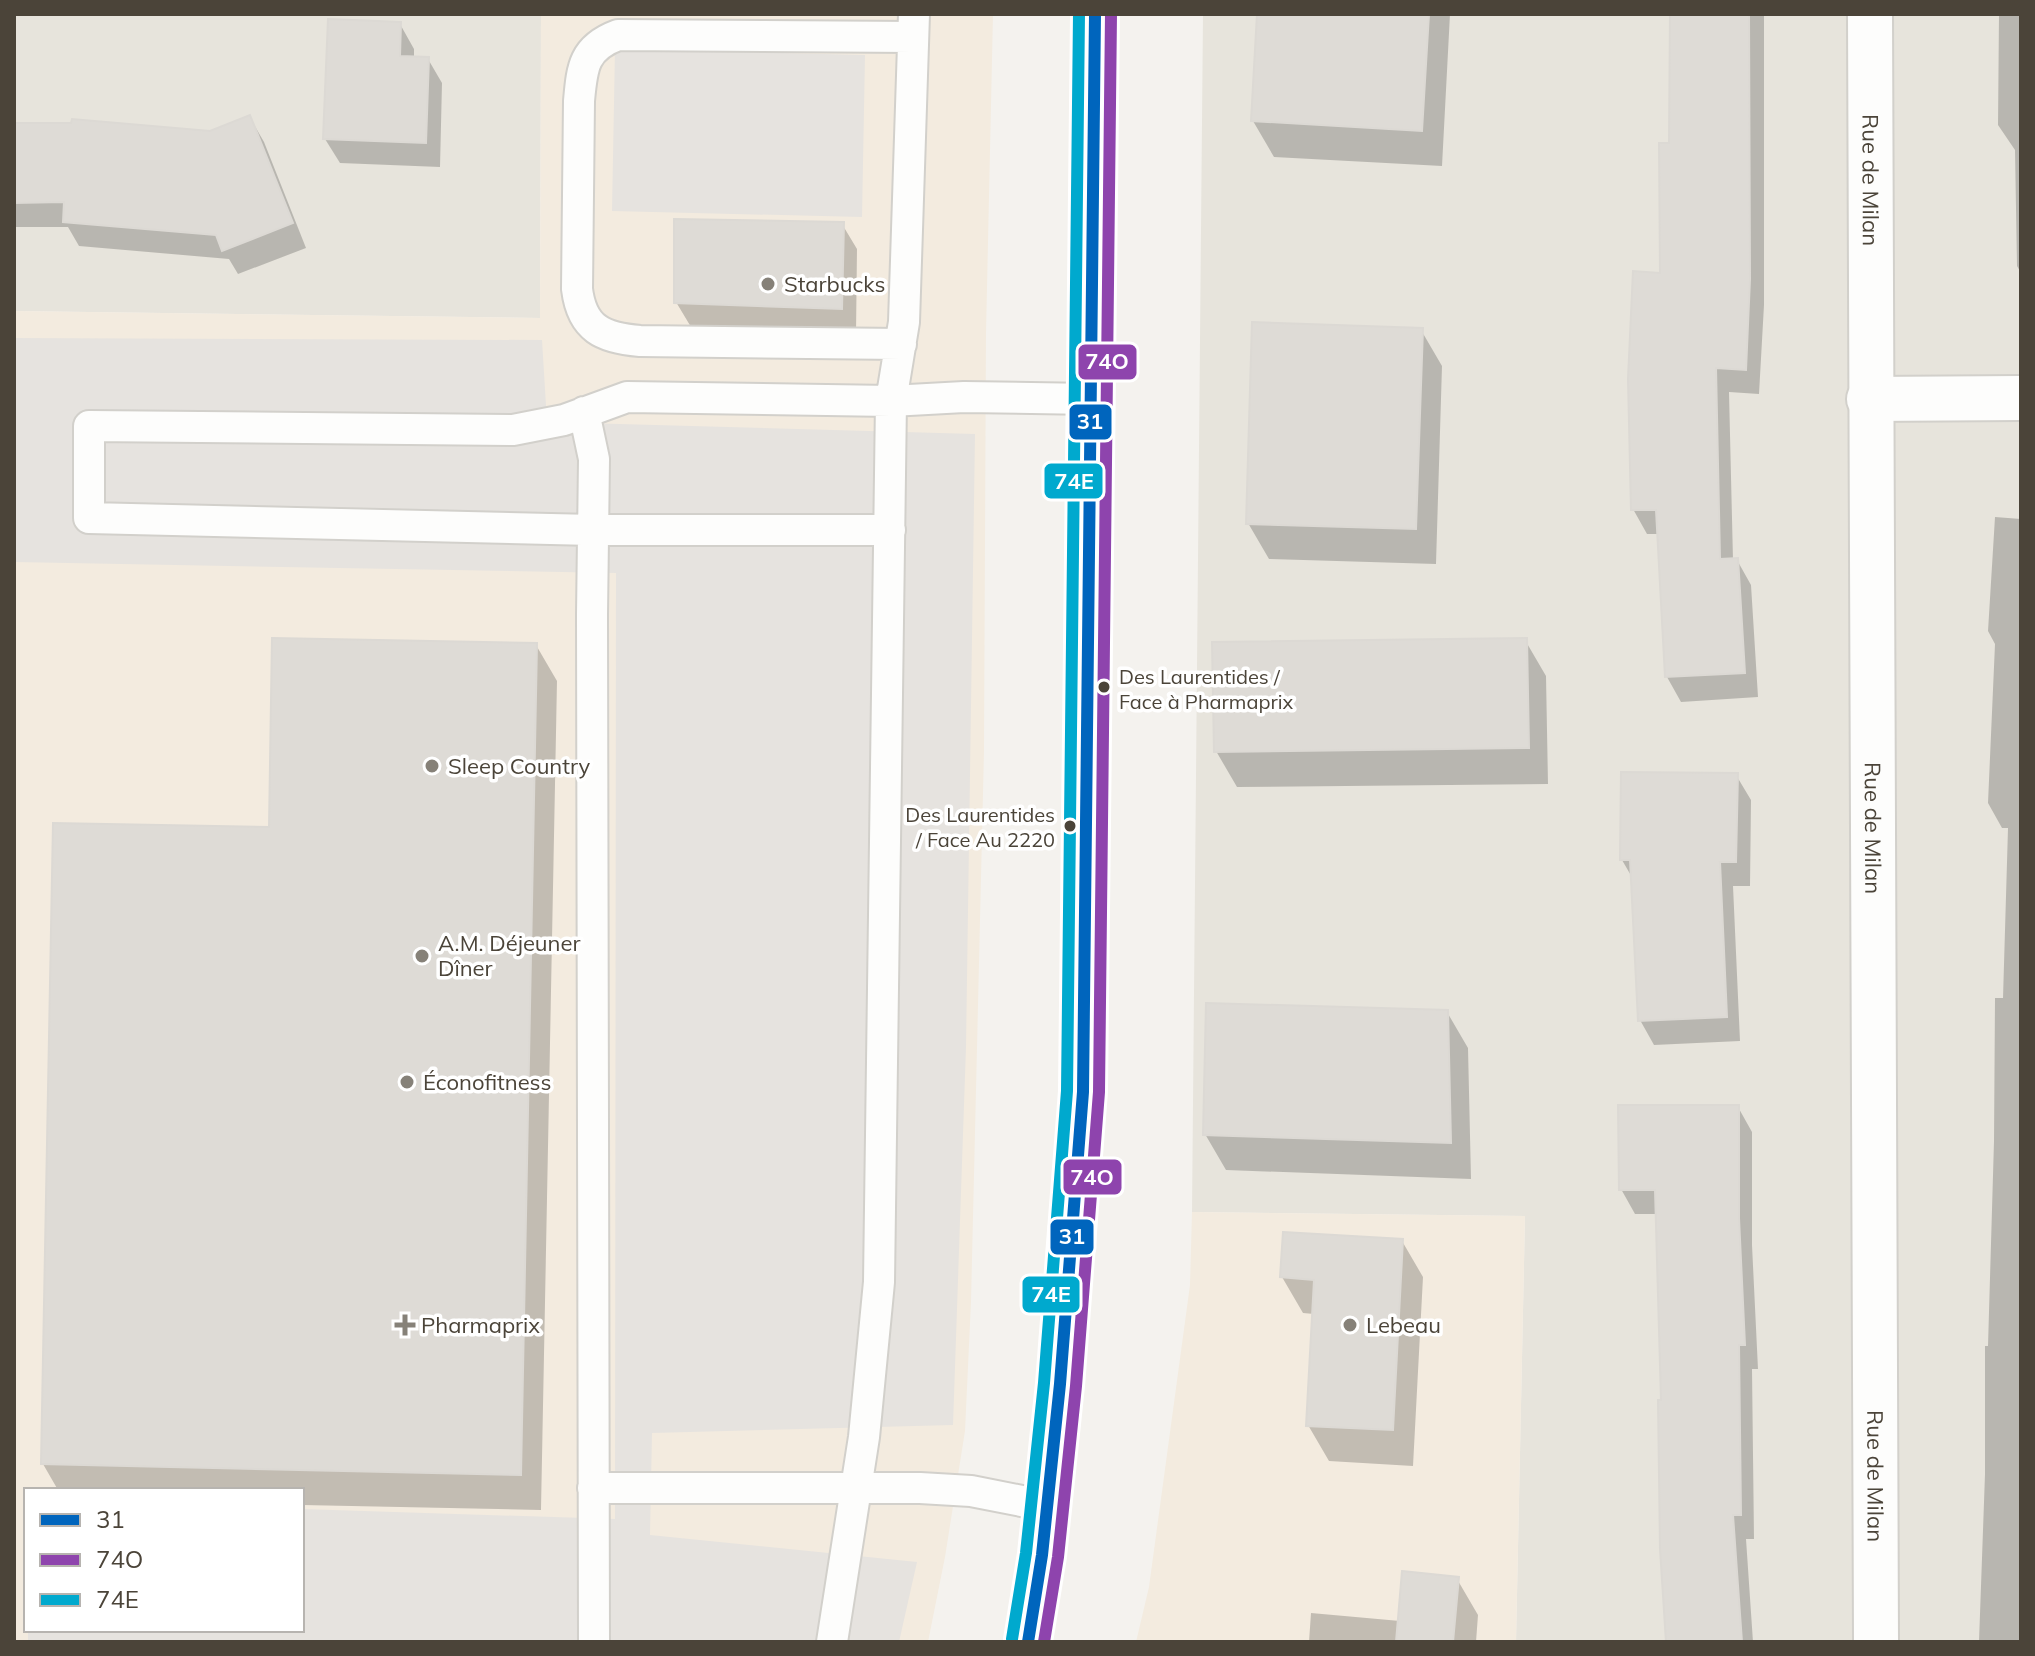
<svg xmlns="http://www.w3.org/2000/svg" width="2035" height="1656" viewBox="0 0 2035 1656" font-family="Mulish,sans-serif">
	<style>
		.residential { fill: #e7e4dc }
		.commercial { fill: #f3ebdf; fill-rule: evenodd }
		.parking { fill: #e6e3df }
		.shadow { fill: #0003 }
		.building { fill: #dedbd6; stroke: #dcd9d4; stroke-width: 2 }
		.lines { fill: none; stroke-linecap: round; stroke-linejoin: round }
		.service-casing { stroke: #d2d0cb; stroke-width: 34 }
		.minor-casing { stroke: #d2d0cb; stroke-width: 48 }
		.secondary-casing { stroke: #d3cfc5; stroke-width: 48 }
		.service { stroke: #fdfdfc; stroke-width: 30 }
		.minor { stroke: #fdfdfc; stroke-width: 44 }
		.secondary { stroke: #f7f6f1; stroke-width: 44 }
		.bus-1-casing { stroke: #fff; stroke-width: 18 }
		.bus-2-casing { stroke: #fff; stroke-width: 18 }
		.bus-3-casing { stroke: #fff; stroke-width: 18 }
		.bus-1 { stroke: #0065bd; stroke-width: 12 }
		.bus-2 { stroke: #8e44ad; stroke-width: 12 }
		.bus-3 { stroke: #00a9ce; stroke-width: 12 }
		.poi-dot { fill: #868178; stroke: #fff; stroke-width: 3 }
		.bus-dot { fill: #4b4439; stroke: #fff; stroke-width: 3 }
		.labels { text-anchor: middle; stroke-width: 7; stroke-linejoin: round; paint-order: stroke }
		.bus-label { font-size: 20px; fill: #4b4439; stroke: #fff; text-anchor: start }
		.street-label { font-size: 22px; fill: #4b4439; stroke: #fff }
		.poi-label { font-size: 22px; fill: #4b4439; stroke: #fff; text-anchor: start }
		.line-badge { stroke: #fff; stroke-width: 3 }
		.badge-label { font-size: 22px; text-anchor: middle; font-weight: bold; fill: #fff }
	</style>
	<rect width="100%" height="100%" fill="#f4f2ee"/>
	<path class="residential" d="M14 14H541L540 318 14 311Z
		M1203 14H2021V1642H1516L1525 1216 1192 1212Z"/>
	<path class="commercial" d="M541 14H993L986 333 984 751 971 1302 965 1431 945 1557 928 1642H14V311L540 318ZM26 1490H302V1630H26Z
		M1192 1212 1525 1216 1516 1642H1136L1149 1587 1190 1285Z"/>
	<path class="parking" d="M615 49 865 55 862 217 612 211Z
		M14 338 542 340 547 422 975 434 966 1047 953 1425 652 1433 650 1535 917 1562 899 1642H28V1630H302V1509L615 1519 616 573 14 562Z"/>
	<path class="shadow" d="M1259 14H1450L1442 166 1274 157 1253 121Z
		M1672 14H1764V305L1759 394 1729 392 1733 560H1737L1751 585 1758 697 1681 702 1667 677 1660 534H1647L1633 509 1662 275 1671 145Z
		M1999 14H2021V273L2017 266 2015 150 1998 125Z
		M400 24 414 49V58L428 59 442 83 440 167 340 163 325 139Z
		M250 118 264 142 306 248 238 274 229 259 79 246 68 227H14V125L210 133Z
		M842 224 857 249 856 334 691 327 676 302Z
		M1421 330 1442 366 1436 564 1269 559 1248 523Z
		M1995 517 2021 519V1642H1979L1985 1474V1346H1988L1994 1141 1995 998H2003L2008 828H2002L1988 803 1995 644 1988 631Z
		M1525 640 1546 676 1548 784 1237 787 1216 751Z
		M536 645 557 681 541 1510 302 1505V1490H58L43 1464 271 829Z
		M1736 775 1751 800 1750 886H1733L1740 1041 1654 1045 1640 1020 1633 879 1622 860Z
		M1447 1012 1468 1048 1471 1179 1226 1170 1205 1134Z
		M1738 1107 1752 1132V1245L1758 1369H1752L1754 1539H1746L1753 1642H1668L1657 1214H1635L1621 1189Z
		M1402 1241 1423 1277 1413 1466 1329 1461 1308 1425 1314 1314 1303 1313 1282 1277Z
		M1457 1579 1478 1615 1476 1642H1309L1311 1613 1400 1621Z"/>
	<path class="building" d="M1257 14H1429L1422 131 1251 121Z
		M1670 14H1749L1750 279 1746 370 1716 368 1720 559 1738 558 1745 673 1665 677 1656 510H1631L1628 379 1633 271 1660 273 1659 143H1669Z
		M328 19 401 22 400 56 429 57 426 143 323 139Z
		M250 115 293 223 222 251 216 235 63 222 64 202 14 203V123H71L72 119 210 131Z
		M674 219 844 222 842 309 674 303Z
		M1252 322 1423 328 1416 529 1246 524Z
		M272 638 537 643 521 1475 41 1464 53 823 269 827Z
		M1527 638 1529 748 1214 752 1212 642Z
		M1621 772 1738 773 1736 862H1720L1727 1017 1638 1021 1630 860H1620Z
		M1206 1003 1448 1010 1451 1143 1203 1135Z
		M1618 1105H1739V1218L1745 1345H1739L1741 1515H1733L1742 1642H1666L1660 1549 1658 1400H1661L1655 1190H1619Z
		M1283 1232 1403 1239 1393 1430 1306 1426 1314 1280 1280 1277Z
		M1402 1571 1459 1577 1453 1642H1396Z"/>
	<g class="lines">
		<g class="service-casing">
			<path id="service" d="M901 344 640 341C603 338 582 329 577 289L579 101C582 68 583 48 618 35L913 37
				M584 412 594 459 592 615 594 1642
				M890 530H593L89 518V426L513 430 564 420 627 397 891 401 904 322 914 14
				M593 1488H920L971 1491 1047 1506
				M832 1642 864 1437 879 1282 891 401 964 397 1092 399"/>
		</g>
		<g class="minor-casing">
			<g id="minor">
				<path id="s1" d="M1870 14 1876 1642"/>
				<path d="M1869 399 2021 398"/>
			</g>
		</g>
		<g class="secondary-casing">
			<path id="secondary" d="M1028 1642 1042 1555 1060 1384 1083 1092 1095 14"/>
		</g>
		<use href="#service" class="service"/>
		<use href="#minor" class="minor"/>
		<use href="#secondary" class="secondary"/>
		<g class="bus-1-casing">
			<path id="bus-1" d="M1028 1642 1042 1555 1060 1384 1083 1092 1095 14"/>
		</g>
		<g class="bus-2-casing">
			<path id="bus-2" d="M1044 1642 1058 1557 1076 1386 1099 1092 1111 14"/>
		</g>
		<g class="bus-3-casing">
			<path id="bus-3" d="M1012 1639 1026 1553 1044 1383 1067 1091 1079 14"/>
		</g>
		<use href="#bus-1" class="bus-1"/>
		<use href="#bus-2" class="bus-2"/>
		<use href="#bus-3" class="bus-3"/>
	</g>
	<g class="poi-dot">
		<circle cx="768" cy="284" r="8"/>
		<circle cx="432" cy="766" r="8"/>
		<circle cx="422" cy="956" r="8"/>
		<circle cx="407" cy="1082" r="8"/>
		<path d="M401 1313h8v8h8v8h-8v8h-8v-8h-8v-8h8z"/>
		<circle cx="1350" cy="1325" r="8"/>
	</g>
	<g class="bus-dot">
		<circle cx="1104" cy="687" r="7"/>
		<circle cx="1070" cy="826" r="7"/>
	</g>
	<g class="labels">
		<g class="bus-label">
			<text x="1119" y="684">Des Laurentides /<tspan x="1119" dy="25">Face à Pharmaprix</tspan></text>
			<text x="1055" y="822" text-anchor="end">Des Laurentides<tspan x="1055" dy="25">/ Face Au 2220</tspan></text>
		</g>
		<g class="street-label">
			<text dy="8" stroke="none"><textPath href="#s1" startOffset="166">Rue de Milan</textPath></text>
			<text dy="8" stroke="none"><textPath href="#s1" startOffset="814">Rue de Milan</textPath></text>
			<text dy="8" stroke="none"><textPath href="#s1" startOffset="1462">Rue de Milan</textPath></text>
		</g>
		<g class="poi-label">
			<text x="784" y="292">Starbucks</text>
			<text x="448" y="774">Sleep Country</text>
			<text x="438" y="951">A.M. Déjeuner<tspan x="438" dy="25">Dîner</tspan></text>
			<text x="423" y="1090">Éconofitness</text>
			<text x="421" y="1333">Pharmaprix</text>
			<text x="1366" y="1333">Lebeau</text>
		</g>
	</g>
	<g class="line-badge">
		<rect x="1077" y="343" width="61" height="38" rx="8" fill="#8e44ad"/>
		<rect x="1068" y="403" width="45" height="38" rx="8" fill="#0065bd"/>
		<rect x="1043" y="462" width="61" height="38" rx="8" fill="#00a9ce"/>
		<rect x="1062" y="1158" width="61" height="38" rx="8" fill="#8e44ad"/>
		<rect x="1049" y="1218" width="46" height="38" rx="8" fill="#0065bd"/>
		<rect x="1021" y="1275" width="60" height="39" rx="8" fill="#00a9ce"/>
	</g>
	<g class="badge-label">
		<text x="1107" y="369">74O</text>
		<text x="1090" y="429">31</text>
		<text x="1074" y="489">74E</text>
		<text x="1092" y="1185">74O</text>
		<text x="1072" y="1244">31</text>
		<text x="1051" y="1302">74E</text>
	</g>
	<rect width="2035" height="1656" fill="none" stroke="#4b4439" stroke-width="32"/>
	<rect x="24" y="1488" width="280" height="144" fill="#ffffff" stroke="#b7b4b0" stroke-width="2"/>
	<rect x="40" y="1514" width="40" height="12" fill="#0065bd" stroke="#b7b4b0" stroke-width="2"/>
	<text x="96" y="1528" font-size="24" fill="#4b4439">31</text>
	<rect x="40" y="1554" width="40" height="12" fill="#8e44ad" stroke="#b7b4b0" stroke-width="2"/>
	<text x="96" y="1568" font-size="24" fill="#4b4439">74O</text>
	<rect x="40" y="1594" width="40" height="12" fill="#00a9ce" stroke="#b7b4b0" stroke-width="2"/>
	<text x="96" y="1608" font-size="24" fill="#4b4439">74E</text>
</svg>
